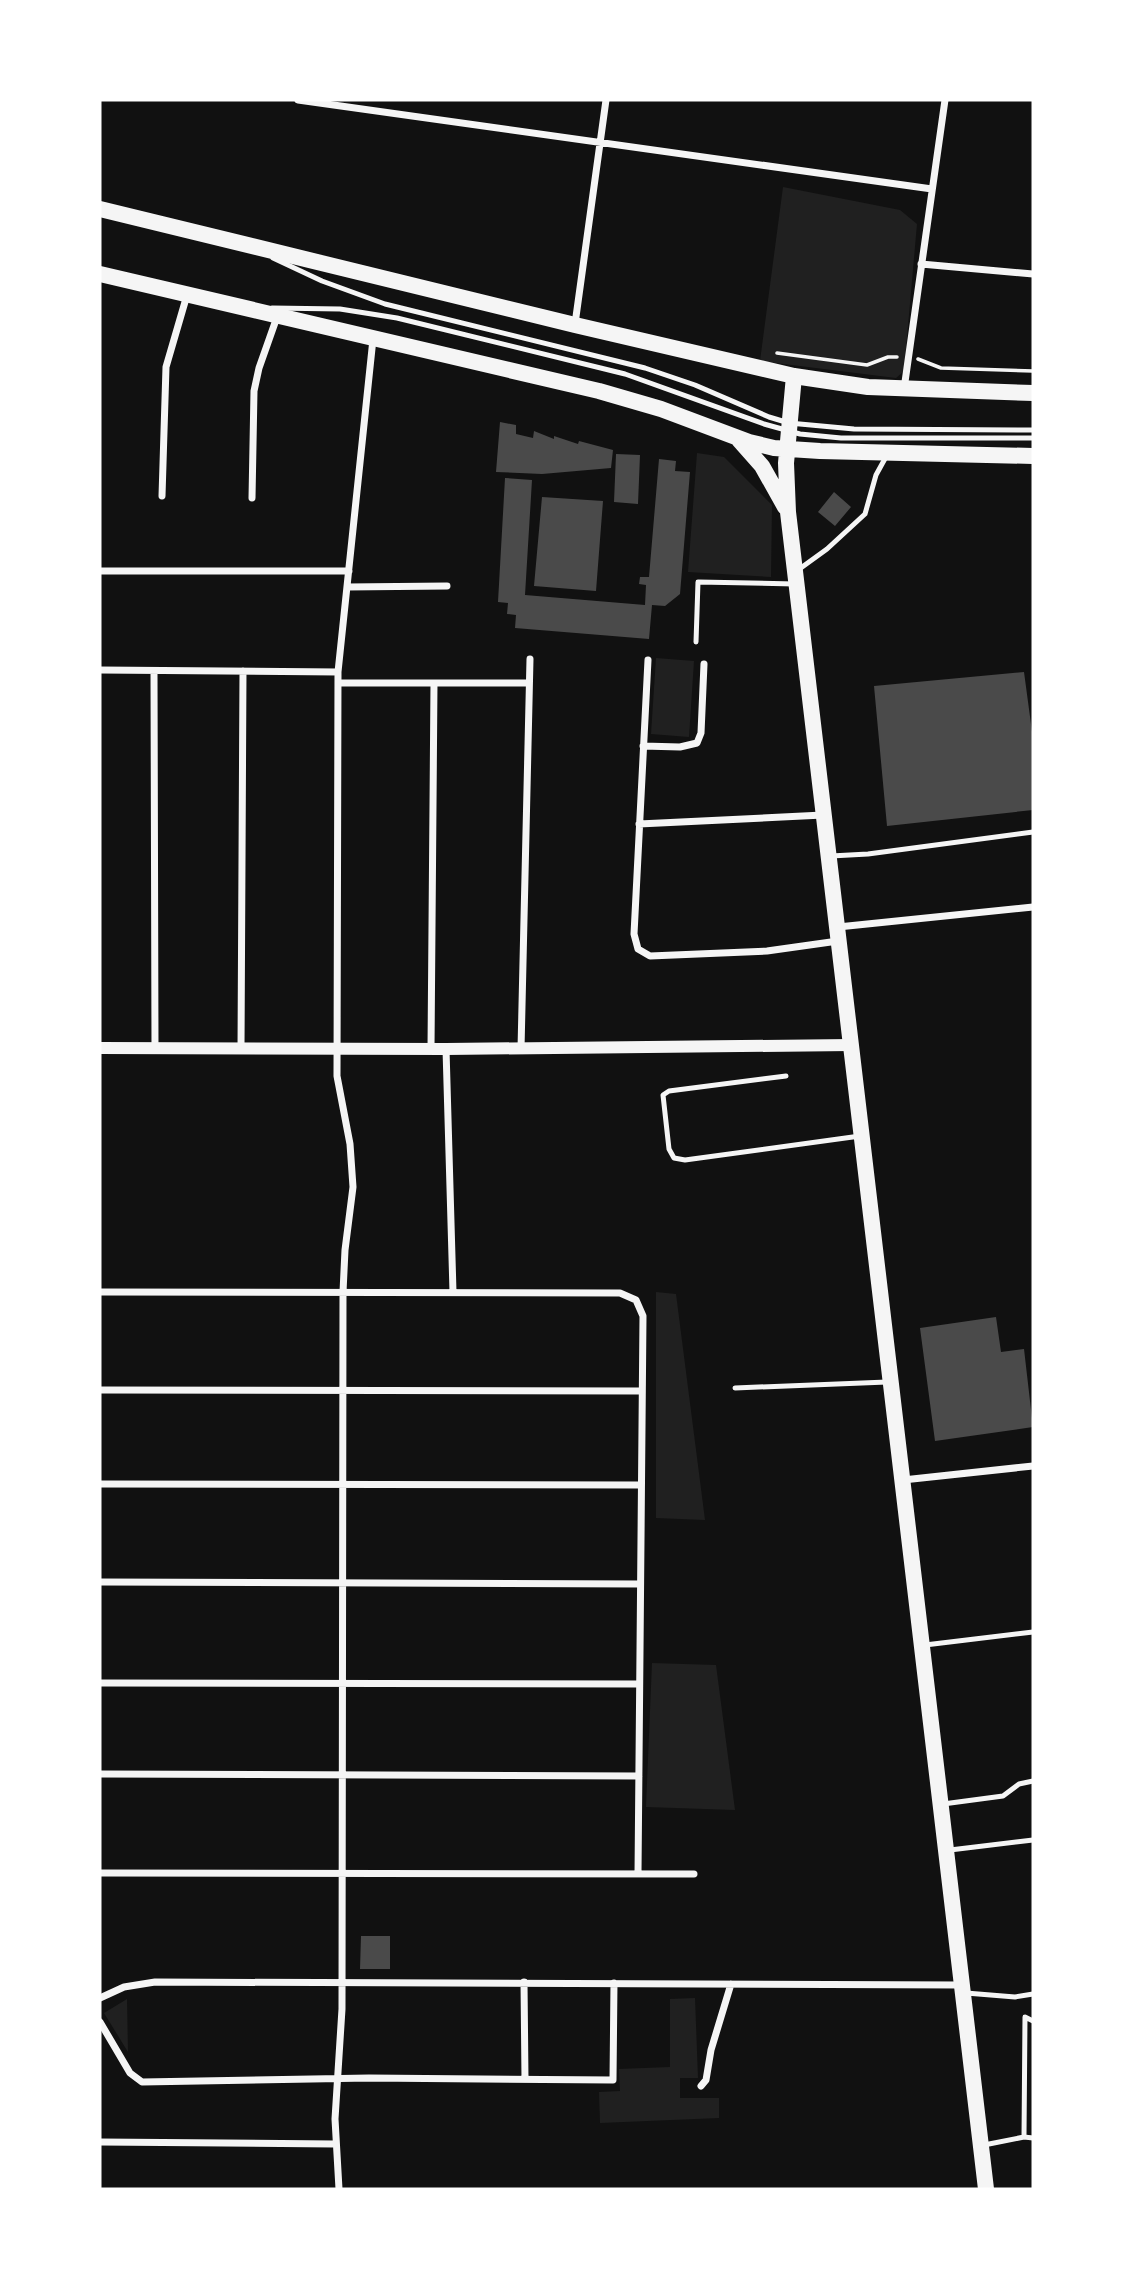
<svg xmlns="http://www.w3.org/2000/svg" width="1133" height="2289" viewBox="0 0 1133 2289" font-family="'Golos Text',sans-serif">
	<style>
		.green { fill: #202020 }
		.building { fill: #4a4a4a }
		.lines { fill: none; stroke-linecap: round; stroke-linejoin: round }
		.path { stroke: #f5f5f5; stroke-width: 3.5 }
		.service { stroke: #f5f5f5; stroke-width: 5 }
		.minor { stroke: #f5f5f5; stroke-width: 7 }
		.tertiary { stroke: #f5f5f5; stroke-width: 12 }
		.primary { stroke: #f5f5f5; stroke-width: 16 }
	</style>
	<rect width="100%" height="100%" fill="#111"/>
	<path class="green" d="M783 187 900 210 917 224 904 371 896 378 760 361Z
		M697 453 724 457 772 505 771 577 688 572Z
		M656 658 694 661 689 737 651 734Z
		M656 1292 676 1294 705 1520 656 1518Z
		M652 1663 716 1665 735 1810 646 1807Z
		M695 1998 698 2078H680V2098H719V2118L600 2123 599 2092 620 2091 619 2069 670 2067V1999Z
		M127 1999 128 2052 104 2013Z"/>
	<path class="building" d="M500 422 516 425V434L533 438 534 431 554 439V436L578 444 579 441 613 450 611 468 542 474 496 472Z
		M616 454 640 455 638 504 614 502Z
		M659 459 676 461 675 471 690 472 680 594 665 606 652 605 649 639 515 628 516 615 507 614 508 603 498 602 505 478 532 480 525 595 645 605 646 585 639 584 640 577H649Z
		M834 492 851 507 835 526 818 512Z
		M542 497 603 501 596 591 534 586Z
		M1024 672 1033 739V810L887 826 874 686Z
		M996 1317 1001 1352 1024 1349 1033 1427 935 1441 920 1328Z
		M361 1936H390V1969H360Z"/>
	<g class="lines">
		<path class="path" d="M777 353 867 365 888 357H897
			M918 359 941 368 1033 371"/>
		<path class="service" d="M273 258 322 281 385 304 645 368 695 385 769 417 789 423 854 429 1033 430
			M272 308 340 309 397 318 625 374 764 424 800 434 841 438H1033
			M798 570 827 549 865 514 876 475 887 455
			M696 642 698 582 795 584
			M831 856 868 854 1033 832
			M786 1076 669 1091 663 1095 669 1149 674 1158 685 1160 860 1136
			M735 1388 887 1382
			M925 1645 1033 1632
			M943 1804 1003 1796 1019 1784 1033 1781
			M950 1850 1033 1840
			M966 1993 1015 1997 1033 1994
			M1024 2137 1025 2017 1033 2021
			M984 2145 1024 2137 1033 2138"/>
		<path class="minor" d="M298 100 932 189
			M921 264 1033 274
			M575 324 606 100
			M904 389 945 100
			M162 496 166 367 187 295
			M252 498 254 391 259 368 277 317
			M100 571H349
			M347 587 447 586
			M648 660 634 934 638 949 650 956 767 951 838 941
			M100 670 338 672
			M154 671 155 1048
			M338 683H529
			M643 746 680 747 697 743 701 733 704 664
			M639 824 823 815
			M838 927 1033 907
			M241 1049 243 671
			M431 1049 434 683
			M446 1049 453 1292
			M521 1049 530 659
			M100 1292 620 1293 636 1300 643 1316 638 1874
			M100 1390 642 1391
			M903 1480 1033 1466
			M100 1484 641 1485
			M100 1582 640 1584
			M100 1683 639 1684
			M100 1774 639 1776
			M100 1873 694 1874
			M524 1982 525 2079
			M100 1998 124 1987 155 1982 961 1985
			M100 2022 130 2073 142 2082 369 2078 613 2080 614 1983
			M701 2086 706 2080 711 2050 731 1984
			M100 2142 335 2144
			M339 2189 335 2119 342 2009 343 1292 345 1250 353 1187 350 1144 337 1076 338 672 373 339"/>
		<path class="tertiary" d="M100 1048 446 1049 851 1045"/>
		<path class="primary" d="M100 209 575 325 794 376 868 387 1033 393
			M100 274 599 391 661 409 749 442 774 448 820 451 1033 456
			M794 376 786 463 788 512 986 2189
			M739 440 762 466 785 507"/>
	</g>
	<rect width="1133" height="2289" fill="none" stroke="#ffffff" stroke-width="203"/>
</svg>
